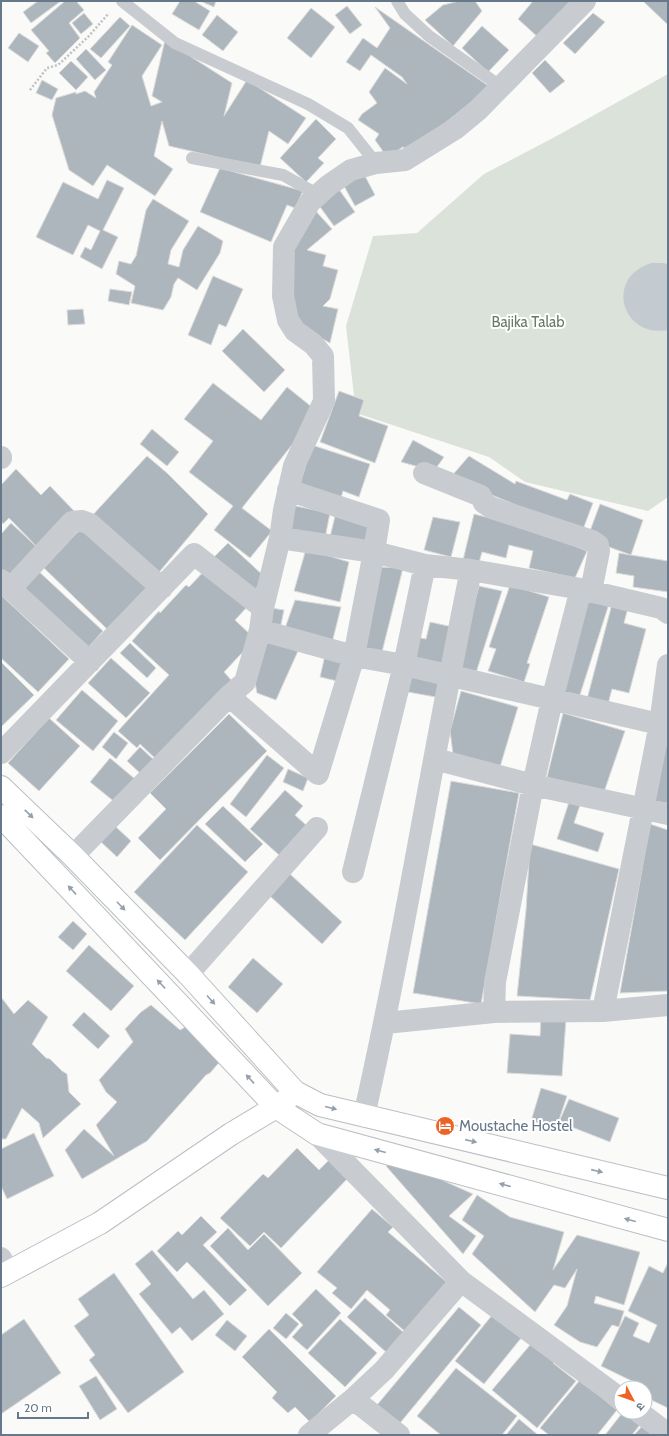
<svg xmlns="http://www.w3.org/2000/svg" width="669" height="1436" viewBox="0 0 669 1436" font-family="Cabin,'Noto Sans Devanagari',sans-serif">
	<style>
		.green { fill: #dbe2d9 }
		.water { fill: #c3cbd1 }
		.building { fill: #aeb6bd; stroke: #dcdcda }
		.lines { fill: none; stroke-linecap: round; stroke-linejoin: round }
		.secondary-casing { stroke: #babfc4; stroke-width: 24 }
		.path { stroke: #bfc2c5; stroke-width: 2.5; stroke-dasharray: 2 2; stroke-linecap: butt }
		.lane { stroke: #c8cbcf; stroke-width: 12 }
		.street { stroke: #c8cbcf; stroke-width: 22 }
		.secondary { stroke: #fff; stroke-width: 22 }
		.oneway { fill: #95a0ad }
		.labels { text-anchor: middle; stroke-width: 4; stroke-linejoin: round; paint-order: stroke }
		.park-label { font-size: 15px; fill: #667b63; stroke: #fff }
		.poi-label { font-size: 15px; fill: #67788a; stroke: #fff; text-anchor: start }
	</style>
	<rect width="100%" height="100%" fill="#fafaf8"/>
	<path class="green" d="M668 74V497L648 511 525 482 489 457 356 413 346 326 373 236 417 233 484 174 553 138Z"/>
	<path class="water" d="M651 263H662L668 264V330C627 338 607 289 640 268 643 266 647 265 651 263Z"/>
	<path class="building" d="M38 1H61L31 23 23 12Z
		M65 1H76L84 10 69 23 80 38 55 63 46 53 49 51 31 30Z
		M180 1H194L210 11 199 30 172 14Z
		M200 1H216L214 7Z
		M459 1H475L482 11 453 46 425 20 443 5Z
		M533 1H575L541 40 518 19Z
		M643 1H668V25Z
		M347 6 362 25 350 34 335 15Z
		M375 7 490 87 410 151 403 147 387 157 375 140 379 134 358 120 362 114 377 103 369 92 385 68 407 84 402 77 371 55 360 71 346 62 363 38 377 48 390 28Z
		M311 8 335 27 311 58 287 38Z
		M84 13 93 24 81 34 72 23Z
		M593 13 605 22 575 54 563 43Z
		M217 15 238 32 223 51 202 35Z
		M120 17 130 26 101 58 90 49Z
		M132 25 162 45 142 76 151 106 162 102 152 96 165 40 232 83 224 116 247 80 306 118 288 144 269 131 260 167 169 146 162 121 154 156 173 169 155 196 107 165 93 186 69 170 52 115 56 98 76 92V94L85 91 96 98 94 92 112 65 108 62Z
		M482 26 509 50 488 72 462 48Z
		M19 33 39 46 28 62 8 48Z
		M86 49 106 70 95 80 76 59Z
		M545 60 565 81 550 93 532 73Z
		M71 61 88 77 76 90 59 73Z
		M42 80 58 89 52 100 36 93Z
		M316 119 336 139 318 158 324 163 306 182 280 158Z
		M220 168 303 191 295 208 287 205 271 242 200 212Z
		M364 174 375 195 355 206 344 186Z
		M107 180 124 188 103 230 118 237 102 269 80 257 85 247 91 250 100 231 88 225 73 255 36 237 63 182 98 199Z
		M336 185 355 212 334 226 315 200Z
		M153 199 189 221 171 250 168 264 179 267 183 250 198 226 223 241 220 253 197 290 178 278 174 284 171 297 163 310 131 303 135 286 116 274 119 261 131 264 136 256 146 210Z
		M313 208 332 229 307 250 326 255 323 266 338 270 330 299 323 306 338 309 330 343 292 322 285 256Z
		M213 276 243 289 226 327 219 324 211 345 188 335Z
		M110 289 132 292 129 305 108 301Z
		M83 309 85 324 68 325 67 310Z
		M243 329 285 370 264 392 222 351Z
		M213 383 261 420 287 387 318 412 242 508 272 531 250 558 214 530 233 506 189 472 213 441 184 419Z
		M339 391 364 400 359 416 388 426 375 463 320 442Z
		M152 429 179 452 167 466 140 444Z
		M413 440 444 457 434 471 401 462Z
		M312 445 370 464 359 497 343 491 340 501 299 487Z
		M147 456 167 473 208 514 155 577 90 518Z
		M469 456 515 484 516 481 567 500 570 494 593 503 582 532 450 478Z
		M16 469 41 495 50 486 77 514 40 550 9 518 3 524 1 521V485Z
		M600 504 643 520 631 555 587 539Z
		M291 505 330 513 325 538 286 530Z
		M336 512 375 521 369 546 330 537Z
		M474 514 530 528 587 551 575 578 529 568 533 551 509 545 506 558 482 552 479 563 463 560Z
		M433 517 460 522 451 557 424 550Z
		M11 523 41 551 11 584 1 575V534Z
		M84 525 149 585 107 629 44 568Z
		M228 543 266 578 250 595 212 559Z
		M306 549 349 562 340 602 294 591Z
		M619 553 668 561V592L633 587 634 576 616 573Z
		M380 567 403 568 382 652 363 648Z
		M35 568 103 631 86 650 18 586Z
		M207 568 248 606 235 620 255 639 224 672 233 682 159 762 140 744 137 748 118 731 169 675 132 641 159 611 160 613 186 585 189 587Z
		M510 585 549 597 527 663 530 664 524 682 488 671 496 649 489 647Z
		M479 586 502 591 476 673 457 669Z
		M1 595 69 659 38 692 1 658Z
		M295 600 341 607 332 643 284 631Z
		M613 600 629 604 624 623 646 629 629 693 612 689 607 708 586 703Z
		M587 602 609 604 578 701 561 692Z
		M271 608 284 610 280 629 267 627Z
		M430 622 453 627 444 670 410 662 416 637 426 639Z
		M263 640 298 651 276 700 257 693 254 678Z
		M130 643 156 668 147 678 120 653Z
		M325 655 346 659 341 682 320 677Z
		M111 658 150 693 126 718 88 683Z
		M1 662 34 695 1 727Z
		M412 673 444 679 441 698 408 692Z
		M82 690 118 721 93 751 56 720Z
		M461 691 518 707 500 767 453 754 450 731Z
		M563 713 625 731 603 795 547 777Z
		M229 714 267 751 160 860 138 838 166 809 150 793Z
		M49 718 80 746 39 791 8 763Z
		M114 732 128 743 116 759 102 747Z
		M665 740 668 741V803H649Z
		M140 747 155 761 142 775 127 761Z
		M267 755 284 768 246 817 230 804Z
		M110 758 135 779 116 803 90 782Z
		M288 769 308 778 303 791 283 782Z
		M451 781 519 793 481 1004 413 993Z
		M285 790 303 806 295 815 306 825 279 855 250 829Z
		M569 802 580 805 574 823 604 833 598 852 557 839Z
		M223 806 263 844 245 862 205 824Z
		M650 824 668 830V991L620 993Z
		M197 825 248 872 185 940 134 892Z
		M115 826 131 841 117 857 100 841Z
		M530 844 619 869 590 1000 517 996 526 910Z
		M290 874 342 922 322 944 270 896Z
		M73 921 87 934 73 950 58 937Z
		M89 945 134 986 111 1011 66 971Z
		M253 958 283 984 257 1013 228 987Z
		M1 997 14 1014 28 1000 48 1017 32 1044 46 1058 50 1059 62 1071 67 1074 69 1092 81 1104 43 1138 39 1123 22 1108 6 1139H1Z
		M151 1005 180 1030 187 1026 223 1058 210 1073 206 1075 147 1141 82 1179 65 1150 84 1129 114 1156 96 1125 117 1102 106 1092 99 1080 133 1042 125 1029 141 1012Z
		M84 1012 110 1036 98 1049 72 1025Z
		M541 1017 566 1019 562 1076 507 1073 510 1034 540 1036Z
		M541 1088 567 1096 556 1129 531 1121Z
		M569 1099 619 1118 610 1142 559 1122Z
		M34 1133 54 1176 7 1199 1 1186V1149Z
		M297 1148 319 1170 329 1160 348 1178 281 1248 264 1232 250 1246 220 1218 263 1174 268 1178Z
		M397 1160 473 1194 449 1216 476 1236 463 1254 386 1166Z
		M477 1195 510 1217 564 1232 553 1270 577 1235 640 1252 624 1305 596 1296 594 1303 624 1311 619 1327 612 1325 597 1347 580 1342 554 1325 567 1306 577 1269 565 1288 554 1285 535 1312 472 1254 484 1236 462 1220Z
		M372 1209 393 1227 388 1232 449 1284 407 1333 386 1315 390 1310 367 1290 351 1309 332 1293 337 1288 317 1272Z
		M201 1216 217 1232 203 1245 247 1290 230 1306 187 1262 177 1272 157 1251 178 1231 182 1235Z
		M228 1228 248 1250 264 1234 302 1273 268 1306 210 1246Z
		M152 1250 193 1299 204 1290 224 1314 192 1341 180 1327 172 1334 139 1294 151 1284 135 1264Z
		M668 1262V1408L645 1397V1388H633L636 1383 601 1366 625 1316 639 1323 633 1336 649 1343 657 1325 628 1311 649 1266 663 1273Z
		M114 1273 184 1372 128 1413 89 1360 95 1355 74 1326 89 1315 78 1299Z
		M316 1289 341 1313 307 1350 292 1337 303 1325 292 1314Z
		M365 1298 404 1333 387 1353 347 1317Z
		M459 1307 481 1325 400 1423 377 1405Z
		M286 1313 299 1324 286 1339 273 1328Z
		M493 1314 522 1337 484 1384 455 1361Z
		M24 1319 61 1373 1 1414V1335Z
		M340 1319 377 1353 345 1387 308 1353Z
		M227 1320 247 1336 235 1351 215 1335Z
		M269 1329 336 1396 310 1422 295 1407 288 1413 272 1398 277 1392 242 1357Z
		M536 1338 559 1356 553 1363 576 1381 537 1428 492 1390Z
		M456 1368 517 1416 502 1435H441L417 1416Z
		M96 1376 117 1409 100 1420 79 1386Z
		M580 1380 617 1410 597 1435H549L540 1428Z
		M623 1412H628L642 1422 632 1435H605Z
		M519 1419 538 1435H506Z
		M645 1423 660 1435H634Z"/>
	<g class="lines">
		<g class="secondary-casing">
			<path id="secondary" d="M1 787 73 856 188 974 295 1092 320 1105 668 1188
				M1 816 276 1107 317 1134 668 1230
				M1 1276 100 1223 231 1134 276 1107 287 1099"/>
		</g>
		<path class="path" d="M30 90 47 68 58 65 88 37 109 13"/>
		<path class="lane" d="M122 1 175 43 308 104 348 128 376 163
			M397 1 405 14 429 36 500 86
			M192 158 283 175 319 195"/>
		<path class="street" d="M1 457V458
			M424 473 481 496 484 503 492 508 592 541 598 545 599 551 591 591
			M280 538 374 552 425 565 471 570C433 752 405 935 364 1116
			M471 570 581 589
			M1 580 90 662
			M11 588 72 522 82 521 90 524 162 588
			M668 613 661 608 581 589 552 700 533 785 668 814
			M260 630 354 656 404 665 668 726
			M229 696 318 774 354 656 374 552 379 520 288 490
			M1 753 194 554 263 608
			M435 759 533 785 495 982 494 1012
			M73 856 229 696 245 682 260 630 263 608 280 538 284 510 294 466 324 401 323 356 313 344 295 331 288 320 283 296 284 247 310 202 329 185 351 170 376 163 405 160 455 129 478 110 585 1
			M353 872 404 665 425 565
			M188 974 317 828
			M603 1011 660 724 668 665
			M385 1023 494 1012 603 1011 668 1005
			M317 1134 461 1281
			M1 1258 7 1273
			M353 1399 399 1435
			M639 1412 668 1434
			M309 1435 353 1399 384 1370 461 1281 621 1399"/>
		<use href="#secondary" class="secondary"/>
	</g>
	<defs><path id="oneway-solid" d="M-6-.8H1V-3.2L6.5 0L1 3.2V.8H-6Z"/></defs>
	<g class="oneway">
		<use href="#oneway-solid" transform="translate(29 814) rotate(44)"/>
		<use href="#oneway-solid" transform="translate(72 890) rotate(-133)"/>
		<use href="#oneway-solid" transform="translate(121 906) rotate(46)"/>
		<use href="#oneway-solid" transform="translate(161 984) rotate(-133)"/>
		<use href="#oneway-solid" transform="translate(211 1000) rotate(48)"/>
		<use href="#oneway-solid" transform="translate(250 1079) rotate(-133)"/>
		<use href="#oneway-solid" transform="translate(331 1108) rotate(14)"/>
		<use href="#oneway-solid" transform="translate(471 1141) rotate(13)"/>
		<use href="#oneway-solid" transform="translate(380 1151) rotate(-165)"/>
		<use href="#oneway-solid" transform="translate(597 1171) rotate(13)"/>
		<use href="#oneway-solid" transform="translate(505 1185) rotate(-165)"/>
		<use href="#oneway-solid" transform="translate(630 1220) rotate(-165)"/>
	</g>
	<defs>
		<g id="hotel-disc" transform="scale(1)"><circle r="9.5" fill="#ed6325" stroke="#fff"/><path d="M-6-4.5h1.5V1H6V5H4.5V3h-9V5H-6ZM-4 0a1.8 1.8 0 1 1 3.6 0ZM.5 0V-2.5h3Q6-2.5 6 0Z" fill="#fff"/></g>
	</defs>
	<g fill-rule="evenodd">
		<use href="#hotel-disc" x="445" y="1126"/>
	</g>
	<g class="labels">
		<g class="park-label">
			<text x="528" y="327">Bajika Talab</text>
		</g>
		<g class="poi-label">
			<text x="459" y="1131">Moustache Hostel</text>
		</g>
	</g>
	<rect width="669" height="1436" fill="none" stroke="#67788a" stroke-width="4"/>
	<g transform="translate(633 1400) rotate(131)"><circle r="19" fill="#ffffff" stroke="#c2c9d0"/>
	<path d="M0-3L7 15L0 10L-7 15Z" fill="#ed6325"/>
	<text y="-6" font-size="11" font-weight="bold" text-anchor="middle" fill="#67788a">उ</text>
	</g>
	<path d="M18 1412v6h70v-6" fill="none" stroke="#67788a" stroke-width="2"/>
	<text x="24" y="1412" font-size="12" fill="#67788a" stroke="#ffffff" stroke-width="3" paint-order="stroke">20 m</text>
</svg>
